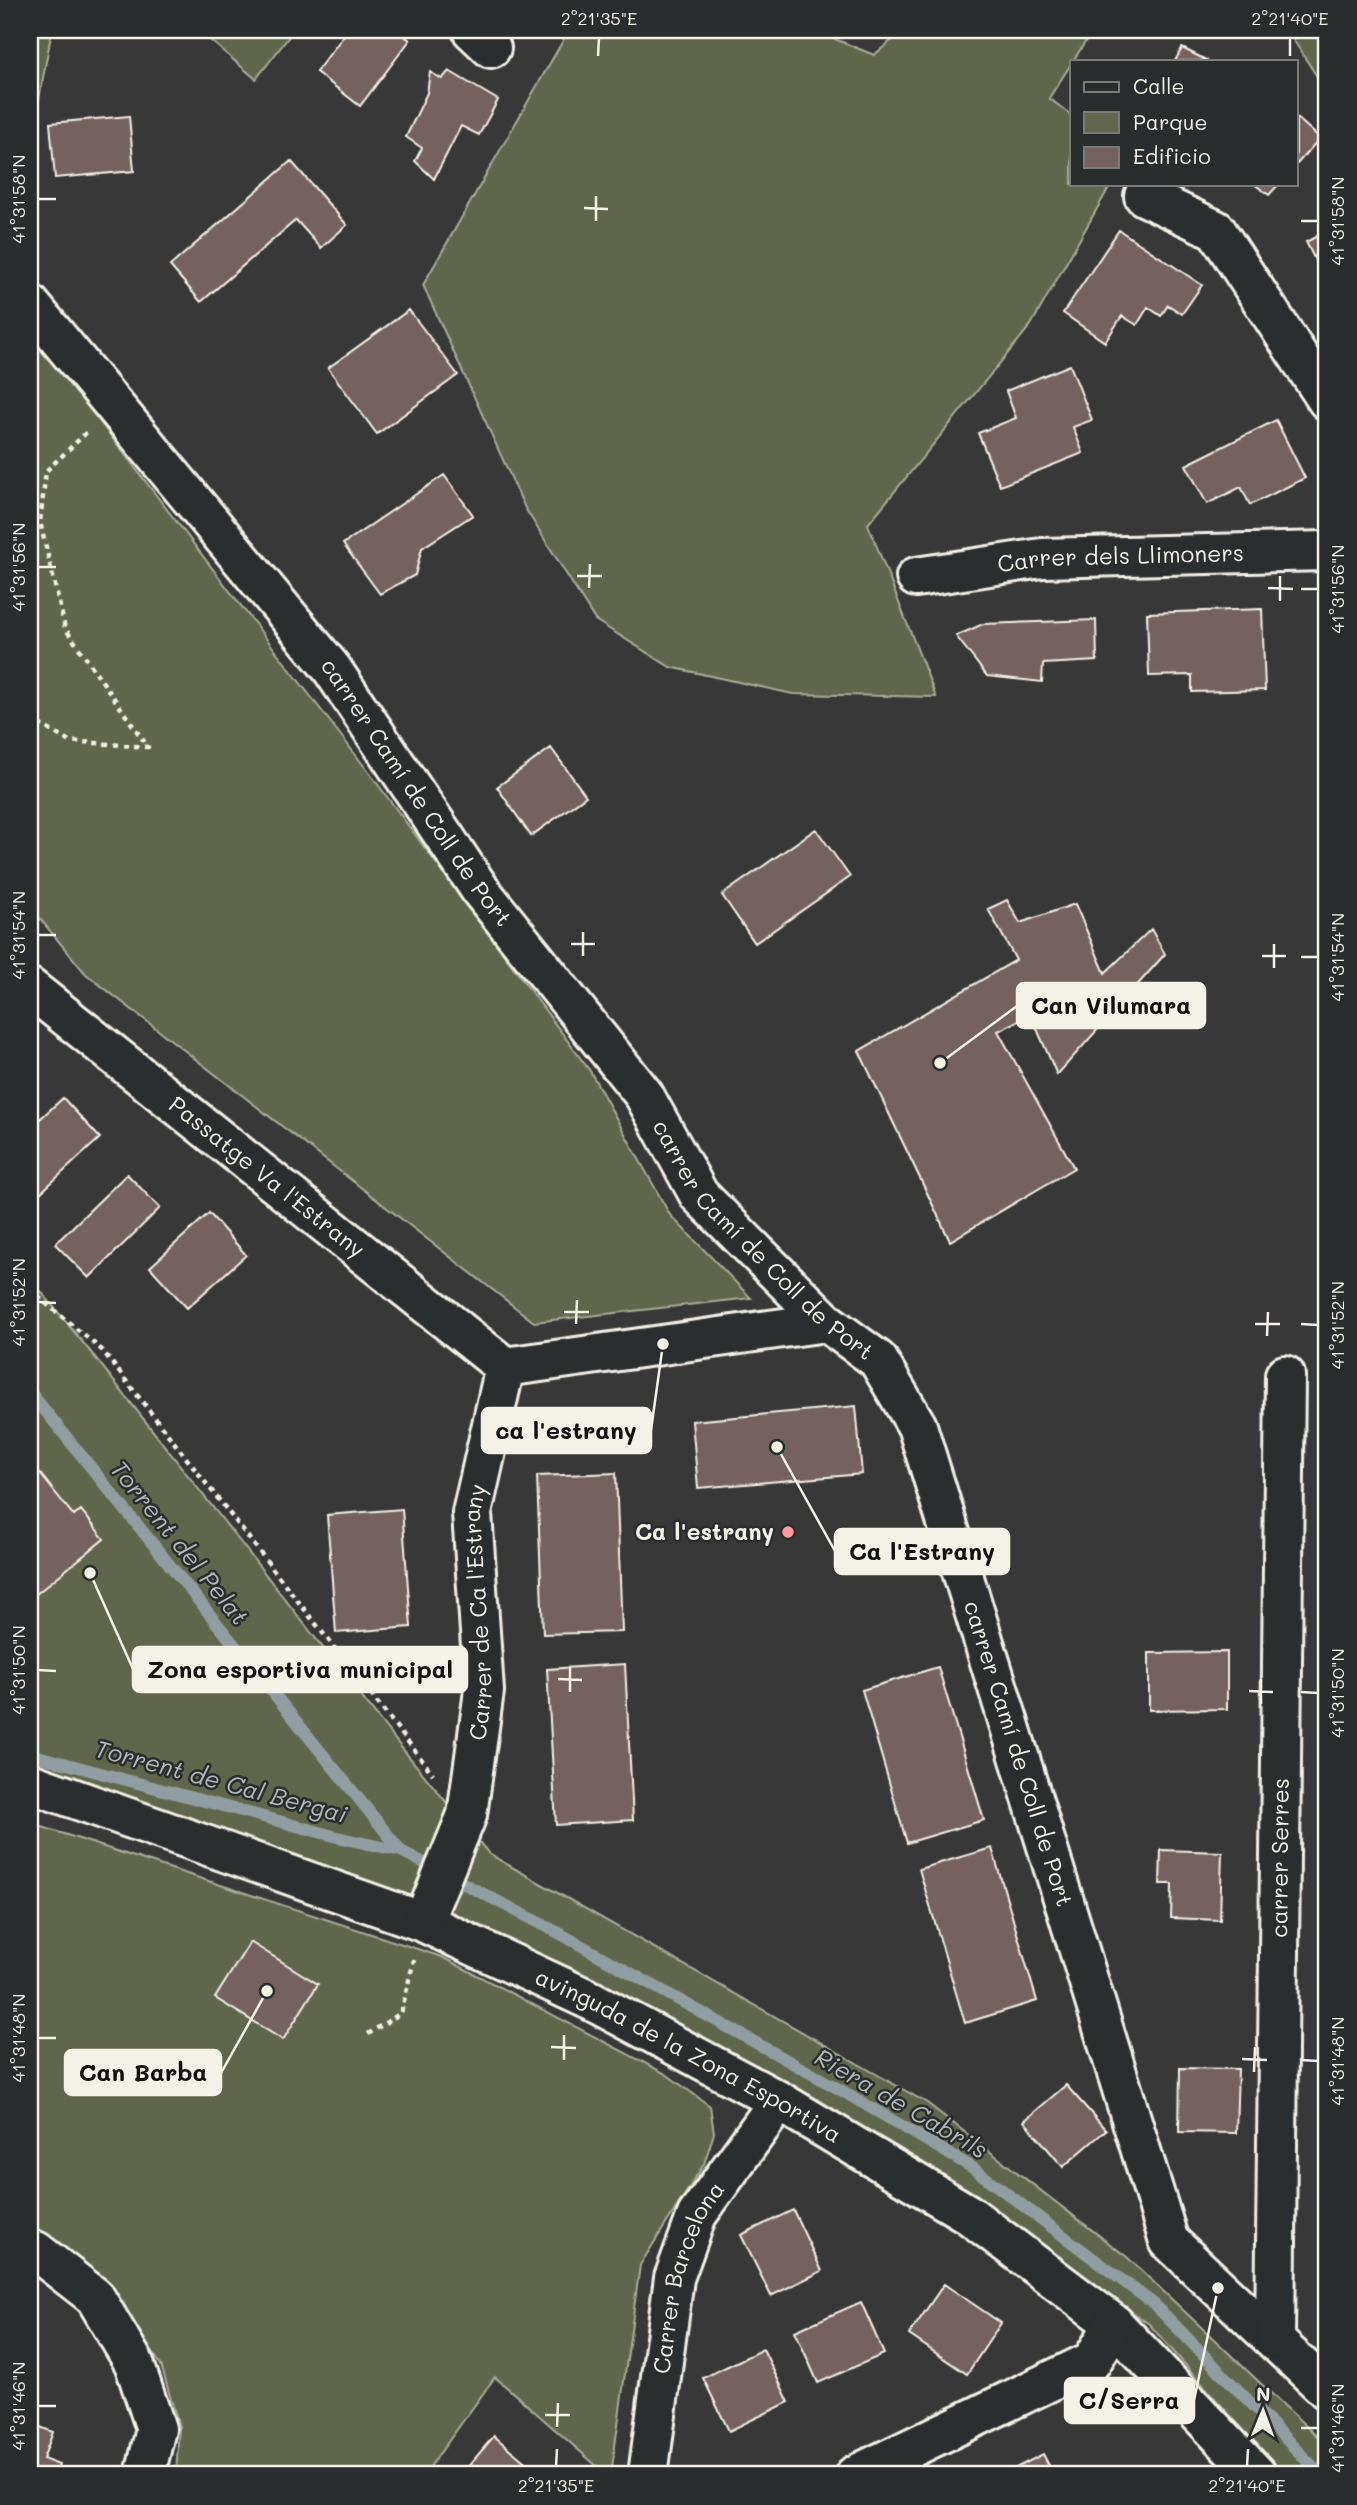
<svg xmlns="http://www.w3.org/2000/svg" width="1357" height="2505" viewBox="0 0 1357 2505" font-family="Mali,sans-serif">
	<style>
		.green { fill: #61664c; stroke: #aaac9a; stroke-width: 2 }
		.lines { fill: none; stroke-linecap: round; stroke-linejoin: round }
		.stream { stroke: #919da2; stroke-width: 12 }
		.building { fill: #756260; stroke: #f4f1e8; stroke-width: 2 }
		.minor-casing { stroke: #f4f1e8; stroke-width: 44 }
		.path { stroke: #f4f1e8; stroke-width: 4.5; stroke-dasharray: 5 5; stroke-linecap: butt }
		.minor { stroke: #2a2d2e; stroke-width: 38 }
		.ticks { fill: none; stroke: #f4f1e8; stroke-width: 2.5 }
		.poi-dot { fill: #ff9aa2; stroke: #2a2d2e; stroke-width: 2.5 }
		.labels { text-anchor: middle; stroke-width: 5; stroke-linejoin: round; paint-order: stroke }
		.street-label { font-size: 23px; fill: #f4f1e8; stroke: #2a2d2e }
		.poi-label { font-size: 23px; font-weight: bold; fill: #f4f1e8; stroke: #2a2d2e; text-anchor: end }
		.water-label { font-size: 24px; font-style: italic; fill: #b2b9ba; stroke: #2a2d2e }
		.leader { fill: none; stroke: #f4f1e8; stroke-width: 2.5 }
		.callout-dot { fill: #f4f1e8; stroke: #2a2d2e; stroke-width: 2.5 }
		.callout { fill: #f4f1e8; stroke: #f4f1e8; stroke-width: 2.5 }
		.callout-label { font-size: 24px; text-anchor: middle; font-weight: bold; fill: #111 }
		.neatline { fill: none; stroke: #f4f1e8; stroke-width: 2.5 }
		.ticks-label { font-size: 18px; text-anchor: middle; fill: #f4f1e8 }
	</style>
	<rect width="100%" height="100%" fill="#393838"/>
	<filter id="ink" filterUnits="userSpaceOnUse"><feTurbulence type="fractalNoise" baseFrequency=".0143" numOctaves="2"/><feDisplacementMap in="SourceGraphic" scale="14" xChannelSelector="R" yChannelSelector="G"/><feConvolveMatrix kernelMatrix="1 2 1 2 8 2 1 2 1" color-interpolation-filters="sRGB"/></filter>
	<g filter="url(#ink)">
		<path class="green" d="M30 30H52L30 147Z
			M198 30H294L256 79Z
			M569 30H813L874 55 904 30H1093L1049 98 1072 116V184H1111L1031 325 868 524 936 697 793 694 670 667 595 620 525 508 423 285Z
			M1287 30H1327V92Z
			M30 331 368 771 590 1071 670 1215 751 1298 534 1322 86 974 30 907Z
			M30 1278 98 1361 401 1747 489 1854 927 2103 1127 2257 1327 2446V2475H1283L1149 2324 1026 2238 686 2040 30 1771Z
			M30 1823 442 1957 666 2074 710 2106 714 2133 704 2164 640 2265 611 2475H607L495 2377 424 2475H176L179 2427 161 2365 106 2283 30 2227Z"/>
		<g class="lines">
			<path class="stream" d="M1324 30 1327 34
				M30 1392 401 1851
				M30 1754 345 1839 401 1851 557 1932 846 2093 973 2168 1155 2305 1321 2475"/>
		</g>
		<path class="building" d="M348 30H396L410 40 360 106 316 72Z
			M1182 48 1208 61H1175Z
			M449 71 498 100 479 135 461 126 434 179 415 161 422 148 406 137 427 93 430 72 442 79Z
			M129 116 134 171 55 178 50 123Z
			M1296 117 1320 138 1296 165Z
			M291 161 347 225 321 248 296 220 201 302 170 266Z
			M1254 184H1279L1269 195Z
			M1119 230 1202 285 1182 314 1168 305 1161 316 1148 307 1137 325 1122 316 1105 342 1063 313Z
			M1327 231V284L1306 242Z
			M409 310 458 375 377 434 328 368Z
			M1070 365 1092 420 1073 427 1083 453 1000 486 978 433 1016 418 1006 391Z
			M1276 420 1305 478 1250 505 1241 487 1207 504 1186 465Z
			M444 475 473 515 422 548 415 575 380 594 343 544Z
			M1262 609 1265 690 1192 692V675L1149 676 1147 613Z
			M1096 620 1097 661 1043 664 1042 682 987 676 956 636 983 624Z
			M551 748 586 796 531 836 497 787Z
			M816 829 850 877 755 943 722 895Z
			M1007 900 1020 923 1075 904 1105 973 1151 929 1165 954 1057 1075 1031 1015 998 1031 1074 1168 950 1241 859 1051 1016 960 988 909Z
			M63 1098 100 1138 38 1195 30 1186V1128Z
			M127 1174 160 1208 89 1278 55 1244Z
			M209 1213 246 1255 187 1308 150 1267Z
			M856 1406 862 1474 698 1488 692 1421Z
			M30 1461 74 1516 81 1510 104 1539 30 1599Z
			M616 1473 622 1632 543 1634 537 1476Z
			M402 1509 411 1627 336 1633 327 1515Z
			M1227 1652V1709L1149 1710V1653Z
			M625 1664 633 1820 556 1825 547 1669Z
			M938 1667 984 1820 907 1843 862 1690Z
			M992 1848 1037 2001 965 2023 919 1869Z
			M1161 1850 1222 1852 1220 1920 1171 1918 1172 1884H1160Z
			M250 1942 318 1984 283 2040 215 1998Z
			M1180 2068 1238 2069 1236 2133 1179 2132Z
			M1066 2085 1106 2130 1063 2167 1024 2121Z
			M793 2210 822 2271 771 2296 741 2235Z
			M944 2284 1001 2323 967 2374 909 2335Z
			M861 2302 884 2354 818 2383 795 2331Z
			M763 2349 789 2402 729 2431 703 2378Z
			M30 2423 53 2432 43 2459 59 2465 55 2475H30Z
			M494 2436 541 2475H461Z
			M1043 2454 1054 2475H1002Z"/>
		<g class="lines">
			<g class="minor-casing">
				<g id="minor">
					<path d="M472 30 491 48"/>
					<path d="M1144 196 1216 230 1327 400"/>
					<path id="s1" d="M30 304 332 669 481 891 644 1095 699 1195 826 1322 878 1360 917 1426 1169 2241 1327 2390"/>
					<path id="s2" d="M916 577 1042 558 1327 551"/>
					<path id="s3" d="M30 988 505 1367"/>
					<path id="s4" d="M30 1783 423 1922 592 2001 779 2101 968 2214 1114 2324 1257 2475"/>
					<path id="s5" d="M423 1922 467 1815 484 1691 472 1513 505 1367 826 1322"/>
					<path d="M30 2249 36 2251 95 2297 134 2363 156 2429 145 2475"/>
					<path id="s6" d="M1275 2339 1285 1375"/>
					<path id="s7" d="M648 2475 674 2278 697 2215 779 2101"/>
					<path d="M855 2475 1092 2361 1114 2324"/>
				</g>
			</g>
			<path class="path" d="M30 719 69 741 148 747 65 628 40 522 46 471 87 432
				M30 1290 102 1350 433 1774
				M368 2034 401 2013 414 1960"/>
			<use href="#minor" class="minor"/>
		</g>
	</g>
	<path class="ticks" d="M598 56 599 38M1290 56V38M38 199H56M584 208 608 209M596 221V196M1301 221H1318M38 567H56M577 576H602M589 588 590 564M1268 588 1293 589M1301 589H1318M1280 601V576M38 935H56M571 944H595M583 956V932M1262 956H1286M1301 957H1318M1274 968V944M38 1302 56 1303M564 1312H589M576 1324 577 1300M1255 1324H1280M1301 1324 1318 1325M1267 1336 1268 1312M38 1670 56 1671M558 1679 582 1680M1249 1691 1273 1692M570 1692V1667M1301 1692 1318 1693M1261 1704V1679M38 2038H56M551 2047 576 2048M1242 2059 1267 2060M564 2060V2035M1301 2060 1318 2061M1254 2072 1255 2047M38 2406H56M545 2415H570M557 2427 558 2403M1301 2428H1318M556 2466 557 2449M1247 2466 1248 2449"/>
	<circle class="poi-dot" cx="788" cy="1532" r="7"/>
	<g class="labels">
		<g class="street-label">
			<text dy="8" stroke="none"><textPath href="#s2" startOffset="206">Carrer dels Llimoners</textPath></text>
			<text dy="8" stroke="none"><textPath href="#s1" startOffset="623">carrer Camí de Coll de Port</textPath></text>
			<text dy="8" stroke="none"><textPath href="#s3" startOffset="303">Passatge Va l'Estrany</textPath></text>
			<text dy="8" stroke="none"><textPath href="#s1" startOffset="1192">carrer Camí de Coll de Port</textPath></text>
			<text dy="8" stroke="none"><textPath href="#s5" startOffset="320">Carrer de Ca l'Estrany</textPath></text>
			<text dy="8" stroke="none"><textPath href="#s1" startOffset="1780">carrer Camí de Coll de Port</textPath></text>
			<text dy="8" stroke="none"><textPath href="#s6" startOffset="481">carrer Serres</textPath></text>
			<text dy="8" stroke="none"><textPath href="#s4" startOffset="714">avinguda de la Zona Esportiva</textPath></text>
			<text dy="8" stroke="none"><textPath href="#s7" startOffset="203">Carrer Barcelona</textPath></text>
		</g>
		<g class="poi-label">
			<text x="774" y="1540">Ca l'estrany</text>
		</g>
		<g class="water-label">
			<text transform="translate(179 1543) rotate(51)" y="8">Torrent del Pelat</text>
			<text transform="translate(221 1782) rotate(15)" y="8">Torrent de Cal Bergai</text>
			<text transform="translate(901 2104) rotate(30)" y="8">Riera de Cabrils</text>
		</g>
	</g>
	<path class="leader" d="M940 1063L1017 1006M663 1344L651 1430M777 1447L835 1551M90 1573L133 1669M267 1991L221 2073M1218 2288L1194 2400"/>
	<g class="callout-dot">
		<circle cx="940" cy="1063" r="7"/>
		<circle cx="663" cy="1344" r="7"/>
		<circle cx="777" cy="1447" r="7"/>
		<circle cx="90" cy="1573" r="7"/>
		<circle cx="267" cy="1991" r="7"/>
		<circle cx="1218" cy="2288" r="7"/>
	</g>
	<g class="callout">
		<rect x="1017" y="983" width="188" height="45" rx="7"/>
		<rect x="482" y="1408" width="169" height="45" rx="7"/>
		<rect x="835" y="1529" width="174" height="45" rx="7"/>
		<rect x="133" y="1647" width="334" height="45" rx="7"/>
		<rect x="65" y="2050" width="156" height="45" rx="7"/>
		<rect x="1065" y="2378" width="129" height="45" rx="7"/>
	</g>
	<g class="callout-label">
		<text x="1111" y="1014">Can Vilumara</text>
		<text x="566" y="1439">ca l'estrany</text>
		<text x="922" y="1560">Ca l'Estrany</text>
		<text x="300" y="1678">Zona esportiva municipal</text>
		<text x="143" y="2081">Can Barba</text>
		<text x="1129" y="2409">C/Serra</text>
	</g>
	<rect width="1357" height="2505" fill="none" stroke="#2a2d2e" stroke-width="77"/>
	<rect x="1070" y="60" width="228" height="126" fill="#2a2d2e" stroke="#7b7b78" stroke-width="2"/>
	<rect x="1084" y="82" width="35" height="10" fill="#2a2d2e" stroke="#7b7b78" stroke-width="2"/>
	<text x="1133" y="94" font-size="21" fill="#f4f1e8">Calle</text>
	<rect x="1084" y="112" width="35" height="21" fill="#61664c" stroke="#7b7b78" stroke-width="2"/>
	<text x="1133" y="130" font-size="21" fill="#f4f1e8">Parque</text>
	<rect x="1084" y="147" width="35" height="21" fill="#756260" stroke="#7b7b78" stroke-width="2"/>
	<text x="1133" y="164" font-size="21" fill="#f4f1e8">Edificio</text>
	<g transform="translate(1263 2411) rotate(1)" stroke="#2a2d2e" stroke-width="5" paint-order="stroke">
	<path d="M0-5L12 26L0 18L-12 26Z" fill="#f4f1e8"/>
	<text y="-10" font-size="19" font-weight="bold" text-anchor="middle" fill="#f4f1e8">N</text>
	</g>
	<rect x="38" y="38" width="1280" height="2428" class="neatline"/>
	<g class="ticks-label">
		<text x="599" y="25">2°21'35"E</text>
		<text x="1290" y="25">2°21'40"E</text>
		<text transform="translate(19 199) rotate(-90)" y="6">41°31'58"N</text>
		<text transform="translate(1338 221) rotate(-90)" y="6">41°31'58"N</text>
		<text transform="translate(19 567) rotate(-90)" y="6">41°31'56"N</text>
		<text transform="translate(1338 589) rotate(-90)" y="6">41°31'56"N</text>
		<text transform="translate(19 935) rotate(-90)" y="6">41°31'54"N</text>
		<text transform="translate(1338 957) rotate(-90)" y="6">41°31'54"N</text>
		<text transform="translate(19 1302) rotate(-90)" y="6">41°31'52"N</text>
		<text transform="translate(1338 1325) rotate(-90)" y="6">41°31'52"N</text>
		<text transform="translate(19 1670) rotate(-90)" y="6">41°31'50"N</text>
		<text transform="translate(1338 1693) rotate(-90)" y="6">41°31'50"N</text>
		<text transform="translate(19 2038) rotate(-90)" y="6">41°31'48"N</text>
		<text transform="translate(1338 2061) rotate(-90)" y="6">41°31'48"N</text>
		<text transform="translate(19 2406) rotate(-90)" y="6">41°31'46"N</text>
		<text transform="translate(1338 2428) rotate(-90)" y="6">41°31'46"N</text>
		<text x="556" y="2492">2°21'35"E</text>
		<text x="1247" y="2492">2°21'40"E</text>
	</g>
</svg>
